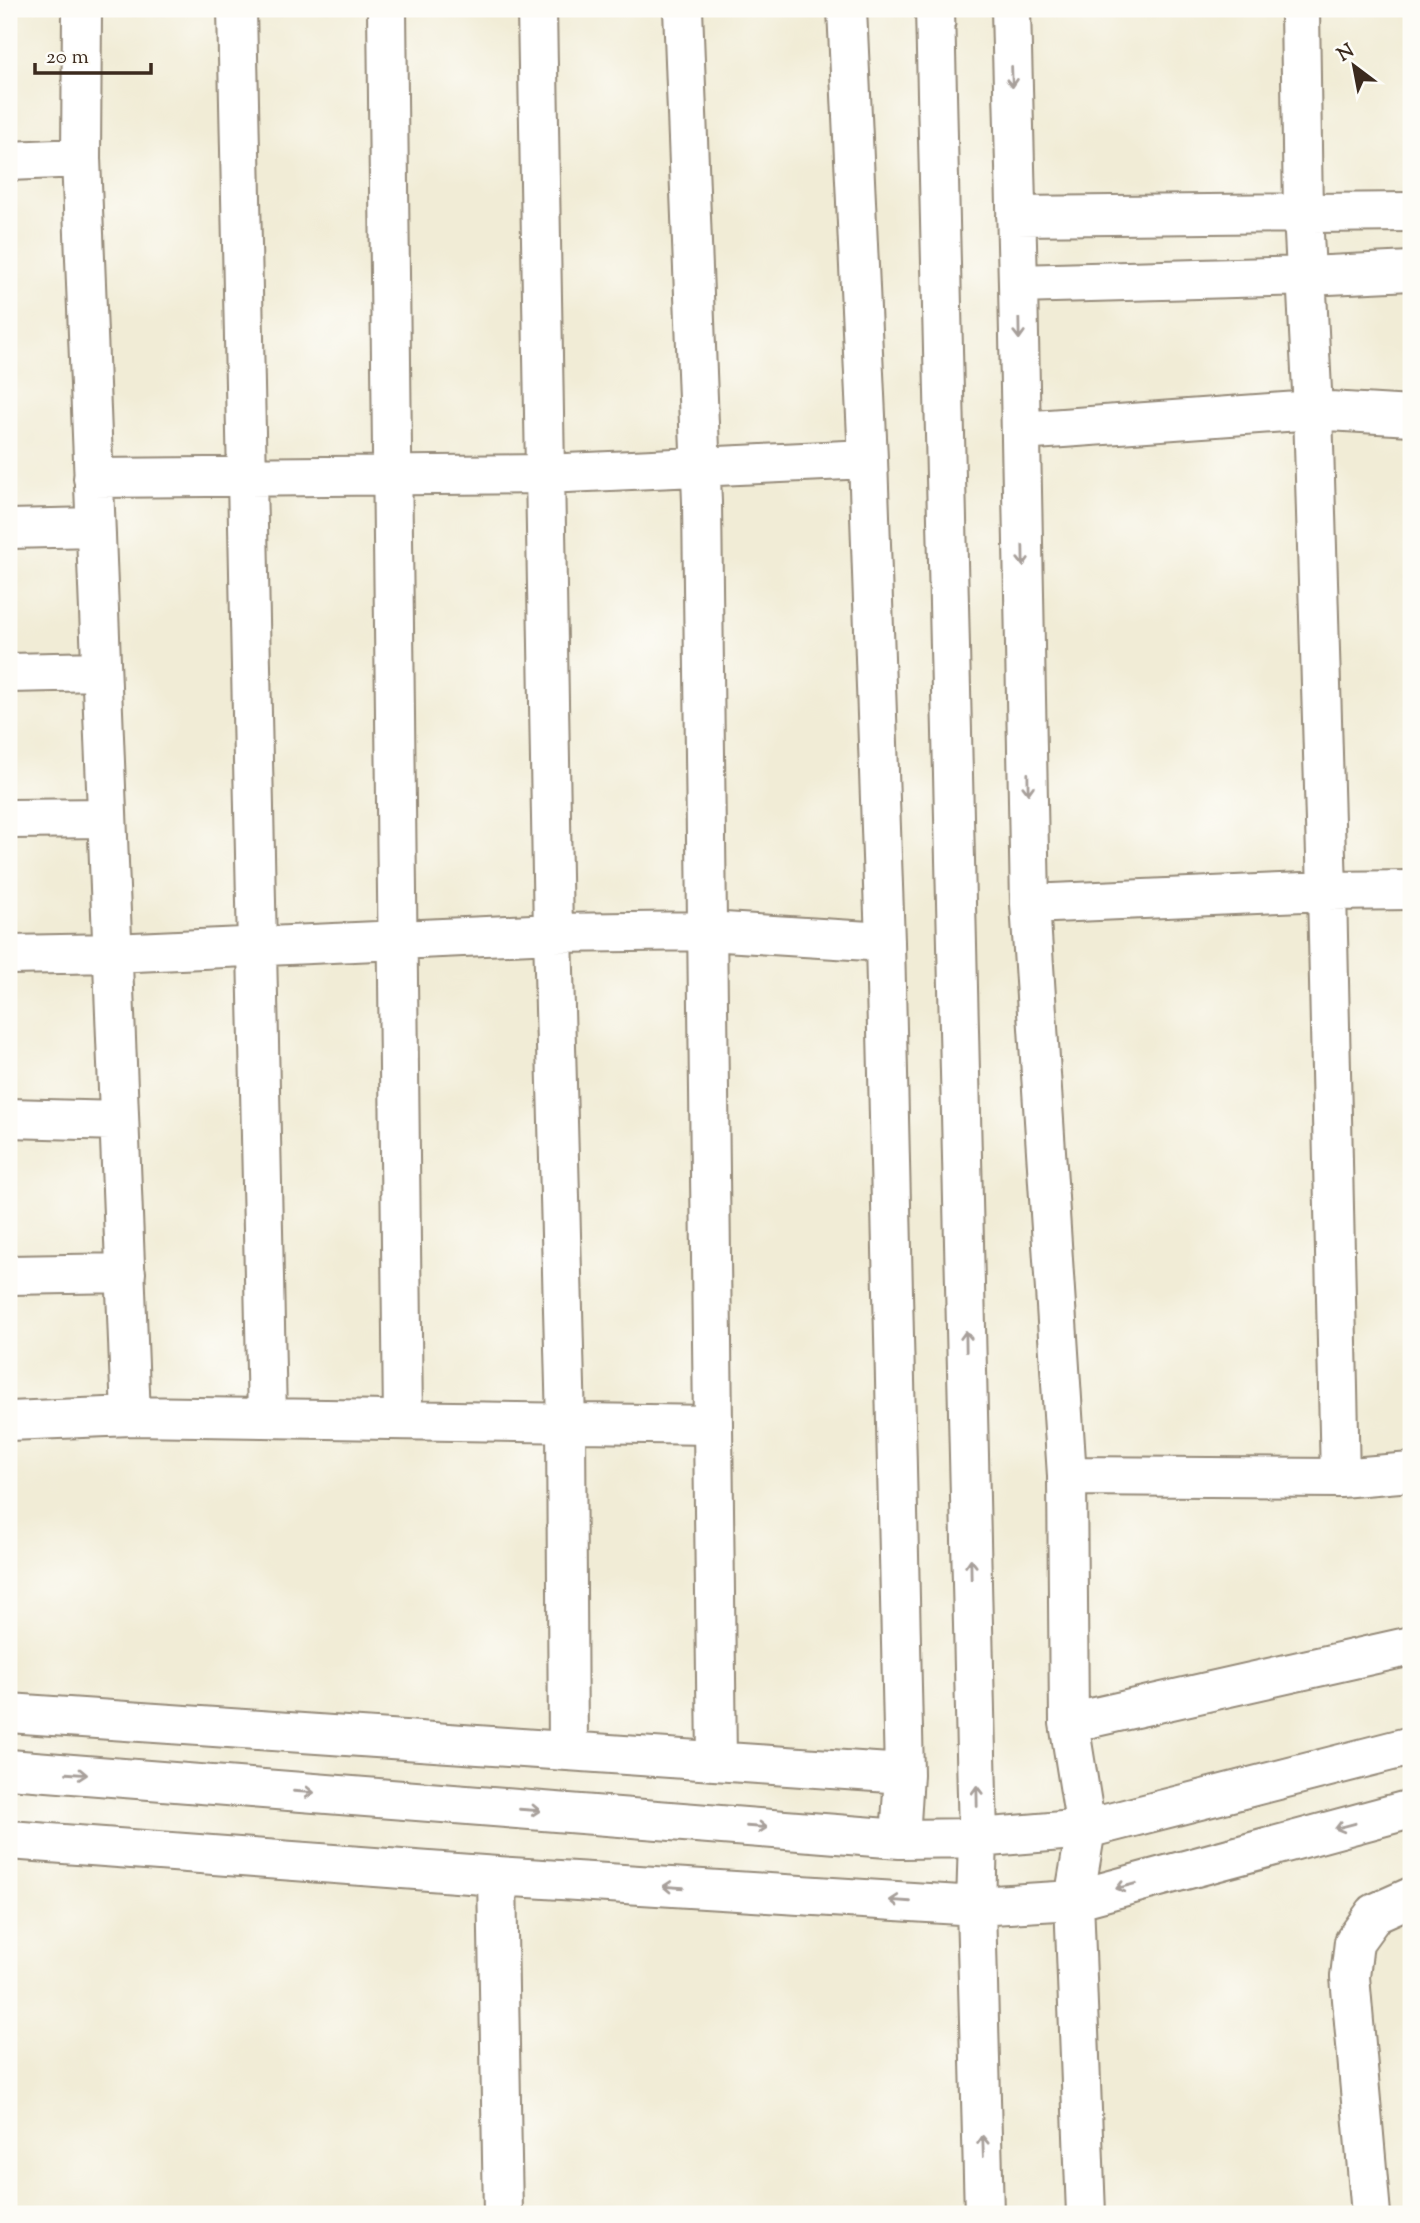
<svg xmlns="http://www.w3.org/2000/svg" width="1420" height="2223" viewBox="0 0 1420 2223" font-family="'Sorts Mill Goudy',serif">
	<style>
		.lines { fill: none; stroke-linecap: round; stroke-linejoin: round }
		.minor-casing { stroke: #968b7a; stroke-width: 42 }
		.minor { stroke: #fff; stroke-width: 38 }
		.oneway { stroke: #a79f9a }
	</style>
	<rect width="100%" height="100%" fill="#fdfcf7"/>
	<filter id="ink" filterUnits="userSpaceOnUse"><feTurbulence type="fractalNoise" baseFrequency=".0143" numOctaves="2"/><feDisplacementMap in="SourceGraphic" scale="14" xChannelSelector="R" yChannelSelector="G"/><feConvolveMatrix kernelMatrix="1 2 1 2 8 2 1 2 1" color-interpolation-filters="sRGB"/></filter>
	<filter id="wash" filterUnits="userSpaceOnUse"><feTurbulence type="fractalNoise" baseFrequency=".00686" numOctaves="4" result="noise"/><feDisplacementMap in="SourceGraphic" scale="28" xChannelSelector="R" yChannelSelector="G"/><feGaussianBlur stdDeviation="1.57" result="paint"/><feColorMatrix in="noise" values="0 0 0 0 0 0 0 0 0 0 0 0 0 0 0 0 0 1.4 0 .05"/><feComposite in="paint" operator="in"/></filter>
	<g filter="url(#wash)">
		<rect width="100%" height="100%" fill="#f1ecd6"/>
	</g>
	<g filter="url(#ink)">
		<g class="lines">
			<g class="minor-casing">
				<path id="minor" d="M82 9 81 158 131 1416
					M237 9 267 1418
					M387 9 403 1420
					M537 9 553 933 566 1423 568 1751
					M683 9 702 502 717 1761
					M847 9 868 459 885 942 904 1774 900 1839
					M935 9 978 1838 976 1906 984 2214
					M1011 9 1018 284 1030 904 1067 1476 1069 1723 1086 1829 1074 1900 1086 2214
					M1300 9 1303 214 1313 410 1327 891 1340 1478
					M9 161 81 158
					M1016 216 1411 212
					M1018 284 1308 276 1411 271
					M1021 431 1313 410 1411 416
					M93 478 545 474 868 459
					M9 529 95 527
					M9 673 101 671
					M9 819 107 818
					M1030 904 1327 891 1411 890
					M9 955 113 953 553 933 708 931 885 942
					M9 1118 119 1121
					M9 1275 126 1273
					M9 1421 131 1416 712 1425
					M1067 1476 1340 1478 1411 1472
					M9 1713 904 1774
					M1069 1723 1411 1646
					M9 1769 900 1839 978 1838 1086 1829 1411 1746
					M9 1840 497 1876 976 1906 1074 1900 1411 1809
					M497 1876 503 2214
					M1371 2214 1350 1977 1354 1942 1375 1913 1411 1897"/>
			</g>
			<use href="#minor" class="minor"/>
		</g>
		<defs><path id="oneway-shaft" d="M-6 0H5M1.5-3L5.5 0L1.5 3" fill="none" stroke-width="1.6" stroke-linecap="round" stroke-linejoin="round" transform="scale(1.75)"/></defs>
		<g class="oneway">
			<use href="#oneway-shaft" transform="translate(1012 77) rotate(88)"/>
			<use href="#oneway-shaft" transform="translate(1019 329) rotate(89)"/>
			<use href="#oneway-shaft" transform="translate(1023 556) rotate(89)"/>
			<use href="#oneway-shaft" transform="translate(1028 784) rotate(89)"/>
			<use href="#oneway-shaft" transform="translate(966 1341) rotate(-91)"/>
			<use href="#oneway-shaft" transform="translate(971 1569) rotate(-91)"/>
			<use href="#oneway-shaft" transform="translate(77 1774) rotate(4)"/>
			<use href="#oneway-shaft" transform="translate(304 1792) rotate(4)"/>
			<use href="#oneway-shaft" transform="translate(977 1796) rotate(-91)"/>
			<use href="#oneway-shaft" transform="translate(530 1810) rotate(4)"/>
			<use href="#oneway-shaft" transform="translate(1345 1826) rotate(165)"/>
			<use href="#oneway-shaft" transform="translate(757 1827) rotate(4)"/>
			<use href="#oneway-shaft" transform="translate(1126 1886) rotate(165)"/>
			<use href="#oneway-shaft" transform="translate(673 1887) rotate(-176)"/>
			<use href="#oneway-shaft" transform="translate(900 1901) rotate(-176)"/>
			<use href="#oneway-shaft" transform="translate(983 2146) rotate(-92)"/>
		</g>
	</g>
	<rect width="1420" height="2223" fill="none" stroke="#fdfcf7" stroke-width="35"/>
	<g transform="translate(1354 66) rotate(328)" stroke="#fdfcf7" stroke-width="5" paint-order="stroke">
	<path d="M0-5L12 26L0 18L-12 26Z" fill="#3b2a1e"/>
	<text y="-10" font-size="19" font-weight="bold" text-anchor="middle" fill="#3b2a1e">N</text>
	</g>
	<path d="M35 63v10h116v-10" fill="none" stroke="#3b2a1e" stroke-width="3.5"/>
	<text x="46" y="63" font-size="21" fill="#3b2a1e" stroke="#fdfcf7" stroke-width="5" paint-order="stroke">20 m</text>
</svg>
